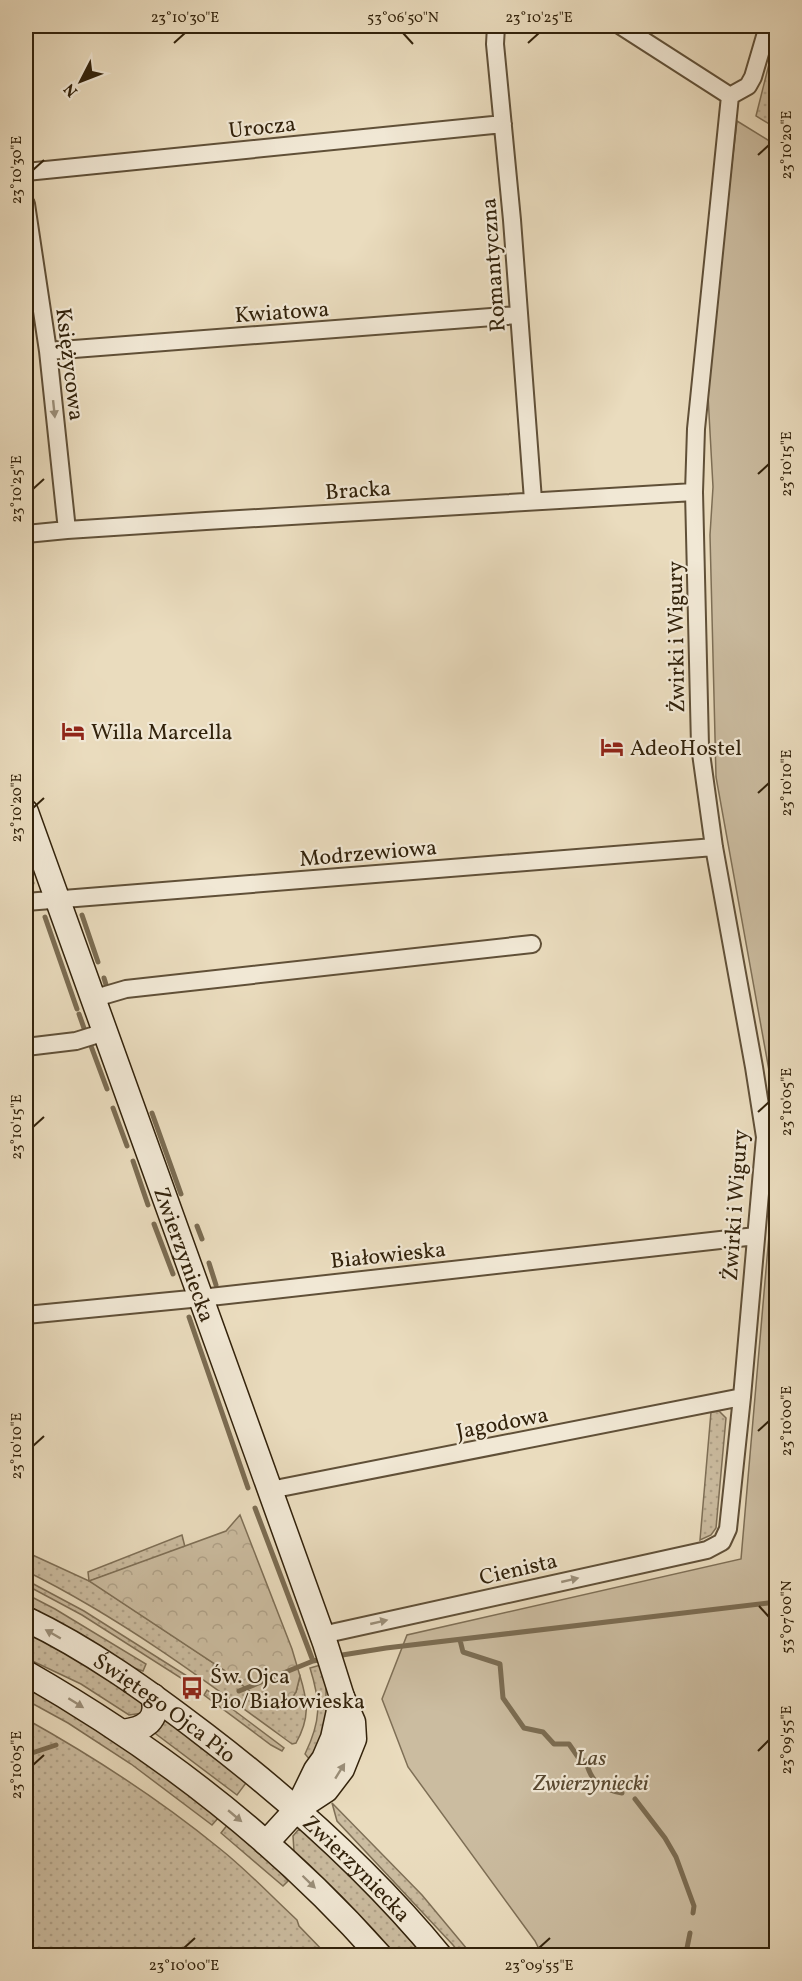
<svg xmlns="http://www.w3.org/2000/svg" width="802" height="1981" viewBox="0 0 802 1981" font-family="Vollkorn,serif">
	<style>
		.grass { fill: url(#grass-dots); stroke: #7e6f56; stroke-width: 1.5 }
		.forest { fill: url(#forest-crowns); stroke: #7e6f56; stroke-width: 1.5 }
		.park { fill: #cbbca0; stroke: #7e6f56; stroke-width: 1.5 }
		.lines { fill: none; stroke-linecap: round; stroke-linejoin: round }
		.stream { stroke: #7b6c52; stroke-width: 5 }
		.street-casing { stroke: #605038; stroke-width: 20 }
		.secondary-casing { stroke: #32220b; stroke-width: 27 }
		.street { stroke: #f1e8d5; stroke-width: 16 }
		.secondary { stroke: #f1e8d5; stroke-width: 24 }
		.oneway { fill: #9b8f7a }
		.ticks { fill: none; stroke: #32220b; stroke-width: 2 }
		.labels { text-anchor: middle; stroke-width: 4.5; stroke-linejoin: round; paint-order: stroke }
		.street-label { font-size: 22px; fill: #32220b; stroke: #f1e8d5 }
		.poi-label { font-size: 22px; fill: #32220b; stroke: #f1e8d5; text-anchor: start }
		.park-label { font-size: 22px; font-style: italic; fill: #584830; stroke: #f1e8d5 }
		.neatline { fill: none; stroke: #32220b; stroke-width: 2 }
		.ticks-label { font-size: 15px; text-anchor: middle; fill: #32220b }
	</style>
	<defs>
		<pattern id="grass-dots" width="8" height="8" patternUnits="userSpaceOnUse" patternTransform="scale(1.5)"><rect width="8" height="8" fill="#cbbca0"/><path d="M2 2h.1M6 6h.1" fill="none" stroke="#afa188" stroke-width="1.8" stroke-linecap="round"/></pattern>
		<pattern id="forest-crowns" width="20" height="18" patternUnits="userSpaceOnUse" patternTransform="scale(1.5)"><rect width="20" height="18" fill="#cbbca0"/><path d="M2 6a3 3 0 1 1 6 0M12 15a3 3 0 1 1 6 0" fill="none" stroke="#afa188"/></pattern>
	</defs>
	<rect width="100%" height="100%" fill="#eadcbe"/>
	<filter id="stains"><feTurbulence type="fractalNoise" baseFrequency=".00333" numOctaves="4"/><feColorMatrix values="0 0 0 0 .2 0 0 0 0 .09 0 0 0 0 .02 0 0 0 .5 -.17"/></filter>
	<radialGradient id="worn" r=".72"><stop offset=".6" stop-color="#630" stop-opacity="0"/><stop offset="1" stop-color="#630" stop-opacity=".3"/></radialGradient>
	<path class="grass" d="M776 36V128L756 116Z
		M719 1411 726 1418 716 1528 711 1535 700 1540 711 1412Z
		M182 1535 185 1547 90 1581 224 1670 264 1703 296 1692 300 1676C308 1702 310 1718 296 1743L292 1744C206 1681 121 1618 26 1571V1552L89 1581 88 1572Z
		M26 1580 84 1611 187 1676 184 1680 82 1615 26 1585Z
		M26 1594 55 1609 146 1664 143 1671 125 1665 26 1608Z
		M26 1630 55 1645 144 1701 143 1713 129 1715 81 1684 26 1658Z
		M324 1664 326 1684V1731L311 1761 305 1754C321 1721 321 1703 310 1668Z
		M26 1685C93 1725 156 1769 219 1817L212 1825 131 1764 68 1723 26 1700Z
		M207 1690 284 1748 282 1751 271 1745 204 1695Z
		M163 1717 249 1779 237 1795 156 1734 153 1730Z
		M26 1719C94 1757 159 1799 219 1848 247 1870 271 1896 297 1920L299 1926 327 1955H26Z
		M332 1803 422 1895 472 1955H461L453 1945 337 1821Z
		M228 1824 270 1861 288 1881 283 1886 221 1833Z
		M298 1830 307 1831 342 1864 428 1955H393L367 1927 298 1859 294 1851 293 1836Z"/>
	<path class="forest" d="M240 1515 292 1649 300 1676 296 1692 289 1703 277 1707 264 1703 224 1670 89 1581 226 1531Z"/>
	<path class="park" d="M737 121 776 145V1133L774 1098 716 777 710 535 713 487 707 377Z
		M776 1154V1955H542L535 1941 408 1767 382 1699 407 1635 741 1559Z"/>
	<g class="lines">
		<path class="stream" d="M26 866 32 883
			M82 915 98 962
			M45 917 77 1009
			M104 978 107 988
			M79 1014 85 1031
			M91 1046 107 1089
			M113 1108 127 1146
			M152 1113 181 1194
			M133 1161 148 1205
			M154 1224 173 1274
			M197 1226 202 1239
			M209 1263 216 1285
			M189 1317 248 1488
			M255 1508 313 1661
			M460 1640 463 1652 500 1664 503 1698 524 1728 543 1732 554 1744H569L578 1757 586 1762C592 1783 600 1789 622 1793
			M336 1656 386 1648 776 1602
			M239 1691 313 1661 324 1659
			M26 1755 56 1745
			M635 1799 665 1838 676 1857 694 1906 693 1913
			M690 1933 687 1948 691 1956"/>
		<g class="street-casing">
			<path id="street" d="M496 26 495 44 512 220 533 500
				M621 26 730 96
				M26 172 503 124
				M26 204 48 351 67 530
				M48 351 518 315
				M26 534 67 530 206 521 694 492
				M26 902 714 847
				M92 999 126 989 532 944
				M26 1047 76 1041 105 1032
				M26 1315 201 1298 756 1236
				M270 1490 742 1397
				M322 1635 707 1550 722 1542 728 1529 742 1397 765 1137 754 1067 714 847 700 746 694 492 696 429 730 96 748 86 753 77 768 26"/>
		</g>
		<g class="secondary-casing">
			<g id="secondary">
				<path id="s1" d="M26 812 325 1643 342 1697 353 1722 354 1739 342 1769 326 1790 297 1809"/>
				<path id="s2" d="M26 1619C89 1649 149 1692 205 1735 290 1800 371 1872 440 1956"/>
				<path d="M26 1673C157 1748 279 1842 380 1956"/>
				<path d="M123 1732C144 1729 160 1721 153 1696"/>
				<path d="M266 1843 297 1809 316 1770 324 1759 333 1738 342 1697"/>
			</g>
		</g>
		<use href="#street" class="street"/>
		<use href="#secondary" class="secondary"/>
	</g>
	<defs><path id="oneway-solid" d="M-6-.8H1V-3.2L6.5 0L1 3.2V.8H-6Z" transform="scale(1.5)"/></defs>
	<g class="oneway">
		<use href="#oneway-solid" transform="translate(54 409) rotate(84)"/>
		<use href="#oneway-solid" transform="translate(570 1580) rotate(-13)"/>
		<use href="#oneway-solid" transform="translate(379 1622) rotate(-13)"/>
		<use href="#oneway-solid" transform="translate(53 1634) rotate(-150)"/>
		<use href="#oneway-solid" transform="translate(76 1703) rotate(32)"/>
		<use href="#oneway-solid" transform="translate(340 1771) rotate(-58)"/>
		<use href="#oneway-solid" transform="translate(235 1816) rotate(40)"/>
		<use href="#oneway-solid" transform="translate(309 1882) rotate(44)"/>
	</g>
	<path class="ticks" d="M403 33 413 44M174 43 185 33M528 43 539 33M758 155 769 145M33 170 44 160M758 474 769 464M33 489 44 479M758 793 769 783M33 808 44 798M758 1112 769 1102M33 1127 44 1117M758 1431 769 1421M33 1446 44 1436M759 1606 769 1617M758 1751 769 1740M33 1765 44 1755M184 1948 195 1938M539 1948 550 1938"/>
	<defs>
		<g id="hotel-bare" transform="scale(1.8)"><path d="M-6-4.5h1.5V1H6V5H4.5V3h-9V5H-6ZM-4 0a1.8 1.8 0 1 1 3.6 0ZM.5 0V-2.5h3Q6-2.5 6 0Z" fill="#8f2418" stroke="#f1e8d5" stroke-width="2.5" paint-order="stroke"/></g>
		<g id="bus-bare" transform="scale(1.8)"><path d="M-5-6H5V4H4V6H2V4H-2V6H-4V4H-5ZM-3.5-4V0h7V-4ZM-3.5 1.2v1.5H-2V1.2ZM2 1.2v1.5H3.5V1.2Z" fill="#8f2418" stroke="#f1e8d5" stroke-width="2.5" paint-order="stroke"/></g>
	</defs>
	<g fill-rule="evenodd">
		<use href="#hotel-bare" x="73" y="731"/>
		<use href="#hotel-bare" x="612" y="747"/>
		<use href="#bus-bare" x="192" y="1688"/>
	</g>
	<g class="labels">
		<g class="street-label">
			<text transform="translate(262 126) rotate(-6)" y="8">Urocza</text>
			<text transform="translate(492 265) rotate(-94)" y="8">Romantyczna</text>
			<text transform="translate(282 311) rotate(-4)" y="8">Kwiatowa</text>
			<text transform="translate(71 364) rotate(83)" y="8">Księżycowa</text>
			<text transform="translate(358 489) rotate(-4)" y="8">Bracka</text>
			<text transform="translate(675 637) rotate(-91)" y="8">Żwirki i Wigury</text>
			<text transform="translate(368 852) rotate(-5)" y="8">Modrzewiowa</text>
			<text transform="translate(734 1205) rotate(-86)" y="8">Żwirki i Wigury</text>
			<text dy="8" stroke="none"><textPath href="#s1" startOffset="470">Zwierzyniecka</textPath></text>
			<text transform="translate(388 1254) rotate(-6)" y="8">Białowieska</text>
			<text transform="translate(502 1422) rotate(-11)" y="8">Jagodowa</text>
			<text transform="translate(518 1568) rotate(-13)" y="8">Cienista</text>
			<text dy="8" stroke="none"><textPath href="#s2" startOffset="165">Świętego Ojca Pio</textPath></text>
			<text dy="8" stroke="none"><textPath href="#s2" startOffset="416">Zwierzyniecka</textPath></text>
		</g>
		<g class="poi-label">
			<text x="91" y="739">Willa Marcella</text>
			<text x="630" y="755">AdeoHostel</text>
			<text x="210" y="1683">Św. Ojca<tspan x="210" dy="25">Pio/Białowieska</tspan></text>
		</g>
		<g class="park-label">
			<text x="591" y="1765">Las<tspan x="591" dy="25">Zwierzyniecki</tspan></text>
		</g>
	</g>
	<rect width="802" height="1981" fill="none" stroke="#eadcbe" stroke-width="66"/>
	<g transform="translate(81 81) rotate(228)" stroke="#f1e8d5" stroke-width="4.5" paint-order="stroke">
	<path d="M0-4.5L10 22L0 15L-10 22Z" fill="#32220b"/>
	<text y="-9" font-size="16" font-weight="bold" text-anchor="middle" fill="#32220b">N</text>
	</g>
	<rect x="33" y="33" width="736" height="1915" class="neatline"/>
	<g class="ticks-label">
		<text x="185" y="22">23°10'30"E</text>
		<text x="403" y="22">53°06'50"N</text>
		<text x="539" y="22">23°10'25"E</text>
		<text transform="translate(786 145) rotate(-90)" y="5">23°10'20"E</text>
		<text transform="translate(16 170) rotate(-90)" y="5">23°10'30"E</text>
		<text transform="translate(786 464) rotate(-90)" y="5">23°10'15"E</text>
		<text transform="translate(16 489) rotate(-90)" y="5">23°10'25"E</text>
		<text transform="translate(786 783) rotate(-90)" y="5">23°10'10"E</text>
		<text transform="translate(16 808) rotate(-90)" y="5">23°10'20"E</text>
		<text transform="translate(786 1102) rotate(-90)" y="5">23°10'05"E</text>
		<text transform="translate(16 1127) rotate(-90)" y="5">23°10'15"E</text>
		<text transform="translate(786 1421) rotate(-90)" y="5">23°10'00"E</text>
		<text transform="translate(16 1446) rotate(-90)" y="5">23°10'10"E</text>
		<text transform="translate(786 1617) rotate(-90)" y="5">53°07'00"N</text>
		<text transform="translate(786 1740) rotate(-90)" y="5">23°09'55"E</text>
		<text transform="translate(16 1765) rotate(-90)" y="5">23°10'05"E</text>
		<text x="184" y="1970">23°10'00"E</text>
		<text x="539" y="1970">23°09'55"E</text>
	</g>
	<rect width="100%" height="100%" filter="url(#stains)"/>
	<rect width="100%" height="100%" fill="url(#worn)"/>
</svg>
